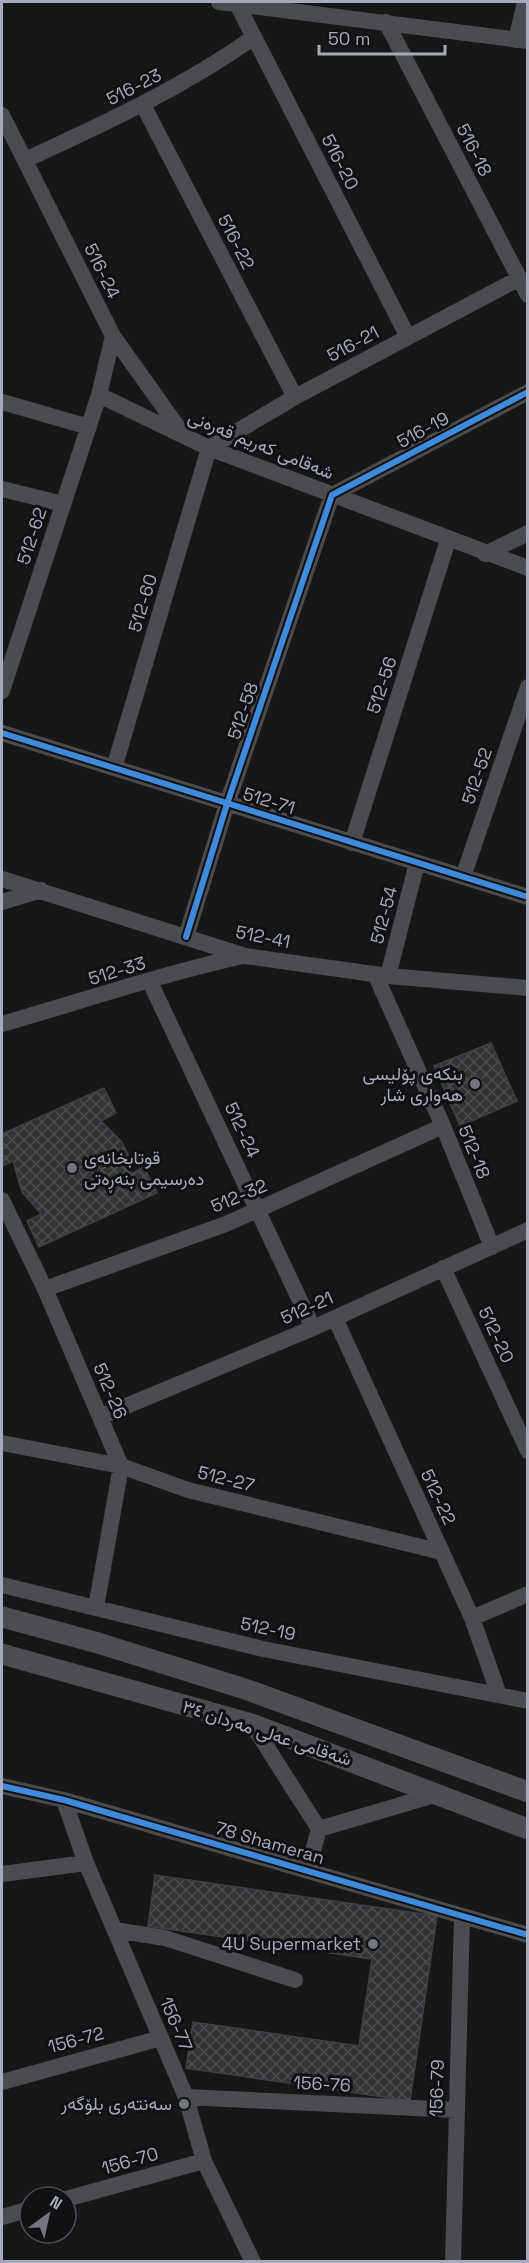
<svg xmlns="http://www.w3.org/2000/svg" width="529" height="2263" viewBox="0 0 529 2263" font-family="'Space Grotesk',Vazirmatn,sans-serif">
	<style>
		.building { fill: url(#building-cross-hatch); stroke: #3f4044; stroke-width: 1.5 }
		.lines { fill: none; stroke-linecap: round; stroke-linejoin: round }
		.minor { stroke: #4b4c50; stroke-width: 16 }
		.major { stroke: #4d4d52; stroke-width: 21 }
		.cycleway-casing { stroke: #111113; stroke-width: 10 }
		.cycleway { stroke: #408adc; stroke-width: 6 }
		.poi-dot { fill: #747781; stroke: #111113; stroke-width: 2 }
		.labels { text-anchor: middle; stroke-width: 6; stroke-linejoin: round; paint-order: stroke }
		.street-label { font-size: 18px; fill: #a6aaba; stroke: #111113 }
		.poi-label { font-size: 18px; fill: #a6aaba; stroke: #111113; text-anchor: end }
	</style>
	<defs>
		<pattern id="building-cross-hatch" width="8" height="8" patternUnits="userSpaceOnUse" patternTransform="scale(1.5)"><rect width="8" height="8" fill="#333335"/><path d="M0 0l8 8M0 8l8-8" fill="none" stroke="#4e4e50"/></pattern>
	</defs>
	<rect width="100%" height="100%" fill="#171717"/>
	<path class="building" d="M491 1043 517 1101 460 1126 434 1066Z
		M104 1088 116 1113 101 1121 121 1141 128 1154 131 1174 144 1167 157 1193 39 1247 27 1221 41 1214 22 1192 13 1161 2 1166V1134Z
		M155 1875 437 1916 410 2101 186 2068 193 2022 359 2046 372 1959 148 1926Z"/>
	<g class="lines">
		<path class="minor" d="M219 2 528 41
			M237 4 408 337
			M386 22 528 295
			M516 40 525 2
			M143 105 295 397
			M2 115 113 336 182 433
			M25 160C105 123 182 88 254 37
			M99 395 209 448 528 568
			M2 402 89 427
			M2 489 63 504
			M485 554 528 533
			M2 691 99 395 113 336
			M2 733 528 897
			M114 768 209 448 295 397 518 279
			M352 843 448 540
			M463 877 528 687
			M2 879 245 956 388 976 528 988
			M2 902 41 890
			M186 937 227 804 332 495 528 392
			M375 974 443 1126 492 1247
			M388 976 417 863
			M150 982 313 1328
			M2 1024C82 1001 162 974 243 956
			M2 1200 45 1289 121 1466 96 1608
			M443 1268 528 1451
			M45 1289 226 1224 443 1126
			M335 1318 472 1618 499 1695
			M100 1417 313 1328 528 1230
			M2 1443 121 1466 188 1490 442 1552
			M2 1585 263 1649 528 1701
			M472 1618 528 1594
			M252 1724 319 1829 308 1869
			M2 1786 64 1800 528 1935
			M64 1800 86 1863 186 2097 204 2161 253 2262
			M319 1829 438 1794
			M2 1874 86 1863
			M115 1930 165 1938 295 1980
			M2 2082 161 2038
			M186 2097 456 2110
			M66 2199 204 2161
			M2 2217 30 2209
			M453 2262 462 1916"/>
		<path class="major" d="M2 1617 98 1643 245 1689 528 1792
			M2 1654 252 1724 528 1829"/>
		<g class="cycleway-casing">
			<path id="cycleway" d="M2 733 528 897
				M186 937 227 804 332 495 528 392
				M2 1786 64 1800 528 1935"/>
		</g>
		<use href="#cycleway" class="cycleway"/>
	</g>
	<g class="poi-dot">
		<circle cx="475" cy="1084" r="6"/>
		<circle cx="72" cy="1168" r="6"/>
		<circle cx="373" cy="1944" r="6"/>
		<circle cx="184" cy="2104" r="6"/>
	</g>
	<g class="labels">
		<g class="street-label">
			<text transform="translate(134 87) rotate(-27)" y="6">516-23</text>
			<text transform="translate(474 150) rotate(63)" y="6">516-18</text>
			<text transform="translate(340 162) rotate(63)" y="6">516-20</text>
			<text transform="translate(236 242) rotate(63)" y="6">516-22</text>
			<text transform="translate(102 271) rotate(64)" y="6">516-24</text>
			<text transform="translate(353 344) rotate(-28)" y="6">516-21</text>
			<text transform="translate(423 430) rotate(-28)" y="6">516-19</text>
			<text transform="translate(261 445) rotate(22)" y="6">شەقامی کەریم قەرەنی</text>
			<text transform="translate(32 536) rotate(-72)" y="6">512-62</text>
			<text transform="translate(143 603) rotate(-73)" y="6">512-60</text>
			<text transform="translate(382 685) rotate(-72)" y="6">512-56</text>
			<text transform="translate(243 711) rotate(-71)" y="6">512-58</text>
			<text transform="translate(477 776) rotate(-71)" y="6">512-52</text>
			<text transform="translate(269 801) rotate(17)" y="6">512-71</text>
			<text transform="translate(384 915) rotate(-75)" y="6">512-54</text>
			<text transform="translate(263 937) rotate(11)" y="6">512-41</text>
			<text transform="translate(117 971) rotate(-17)" y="6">512-33</text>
			<text transform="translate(242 1130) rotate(65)" y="6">512-24</text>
			<text transform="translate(474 1152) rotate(68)" y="6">512-18</text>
			<text transform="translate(239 1196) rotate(-23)" y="6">512-32</text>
			<text transform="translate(307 1308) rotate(-24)" y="6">512-21</text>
			<text transform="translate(496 1335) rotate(65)" y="6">512-20</text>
			<text transform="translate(110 1391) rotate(67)" y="6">512-26</text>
			<text transform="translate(226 1479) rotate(14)" y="6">512-27</text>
			<text transform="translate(438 1497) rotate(65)" y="6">512-22</text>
			<text transform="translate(268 1629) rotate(12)" y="6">512-19</text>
			<text transform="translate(267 1733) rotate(18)" y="6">شەقامی عەلی مەردان ٣٤</text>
			<text transform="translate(270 1843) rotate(16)" y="6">78 Shameran</text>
			<text transform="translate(176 2024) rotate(67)" y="6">156-77</text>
			<text transform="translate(76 2040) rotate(-15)" y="6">156-72</text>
			<text transform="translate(322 2084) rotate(3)" y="6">156-76</text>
			<text transform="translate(437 2088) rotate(-88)" y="6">156-79</text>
			<text transform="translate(130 2161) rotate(-16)" y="6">156-70</text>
		</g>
		<g class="poi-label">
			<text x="463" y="1080">بنکەی پۆلیسی<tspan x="463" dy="21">هەواری شار</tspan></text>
			<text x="84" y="1164" text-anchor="start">قوتابخانەی<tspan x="84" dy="21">دەرسیمی بنەڕەتی</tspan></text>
			<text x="361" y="1950">4U Supermarket</text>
			<text x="172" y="2110">سەنتەری بلۆگەر</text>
		</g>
	</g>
	<rect width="529" height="2263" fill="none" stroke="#a6aaba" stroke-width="6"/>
	<g transform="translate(48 2215) rotate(33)"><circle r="28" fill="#111113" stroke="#4d4e56" stroke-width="1.5"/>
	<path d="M0-4.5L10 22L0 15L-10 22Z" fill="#747781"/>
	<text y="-9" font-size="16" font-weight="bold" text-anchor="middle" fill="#a6aaba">N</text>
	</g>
	<path d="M319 45v9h126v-9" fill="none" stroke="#a6aaba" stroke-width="3"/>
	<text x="328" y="45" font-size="18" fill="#a6aaba" stroke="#111113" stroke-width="4.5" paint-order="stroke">50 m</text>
</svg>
